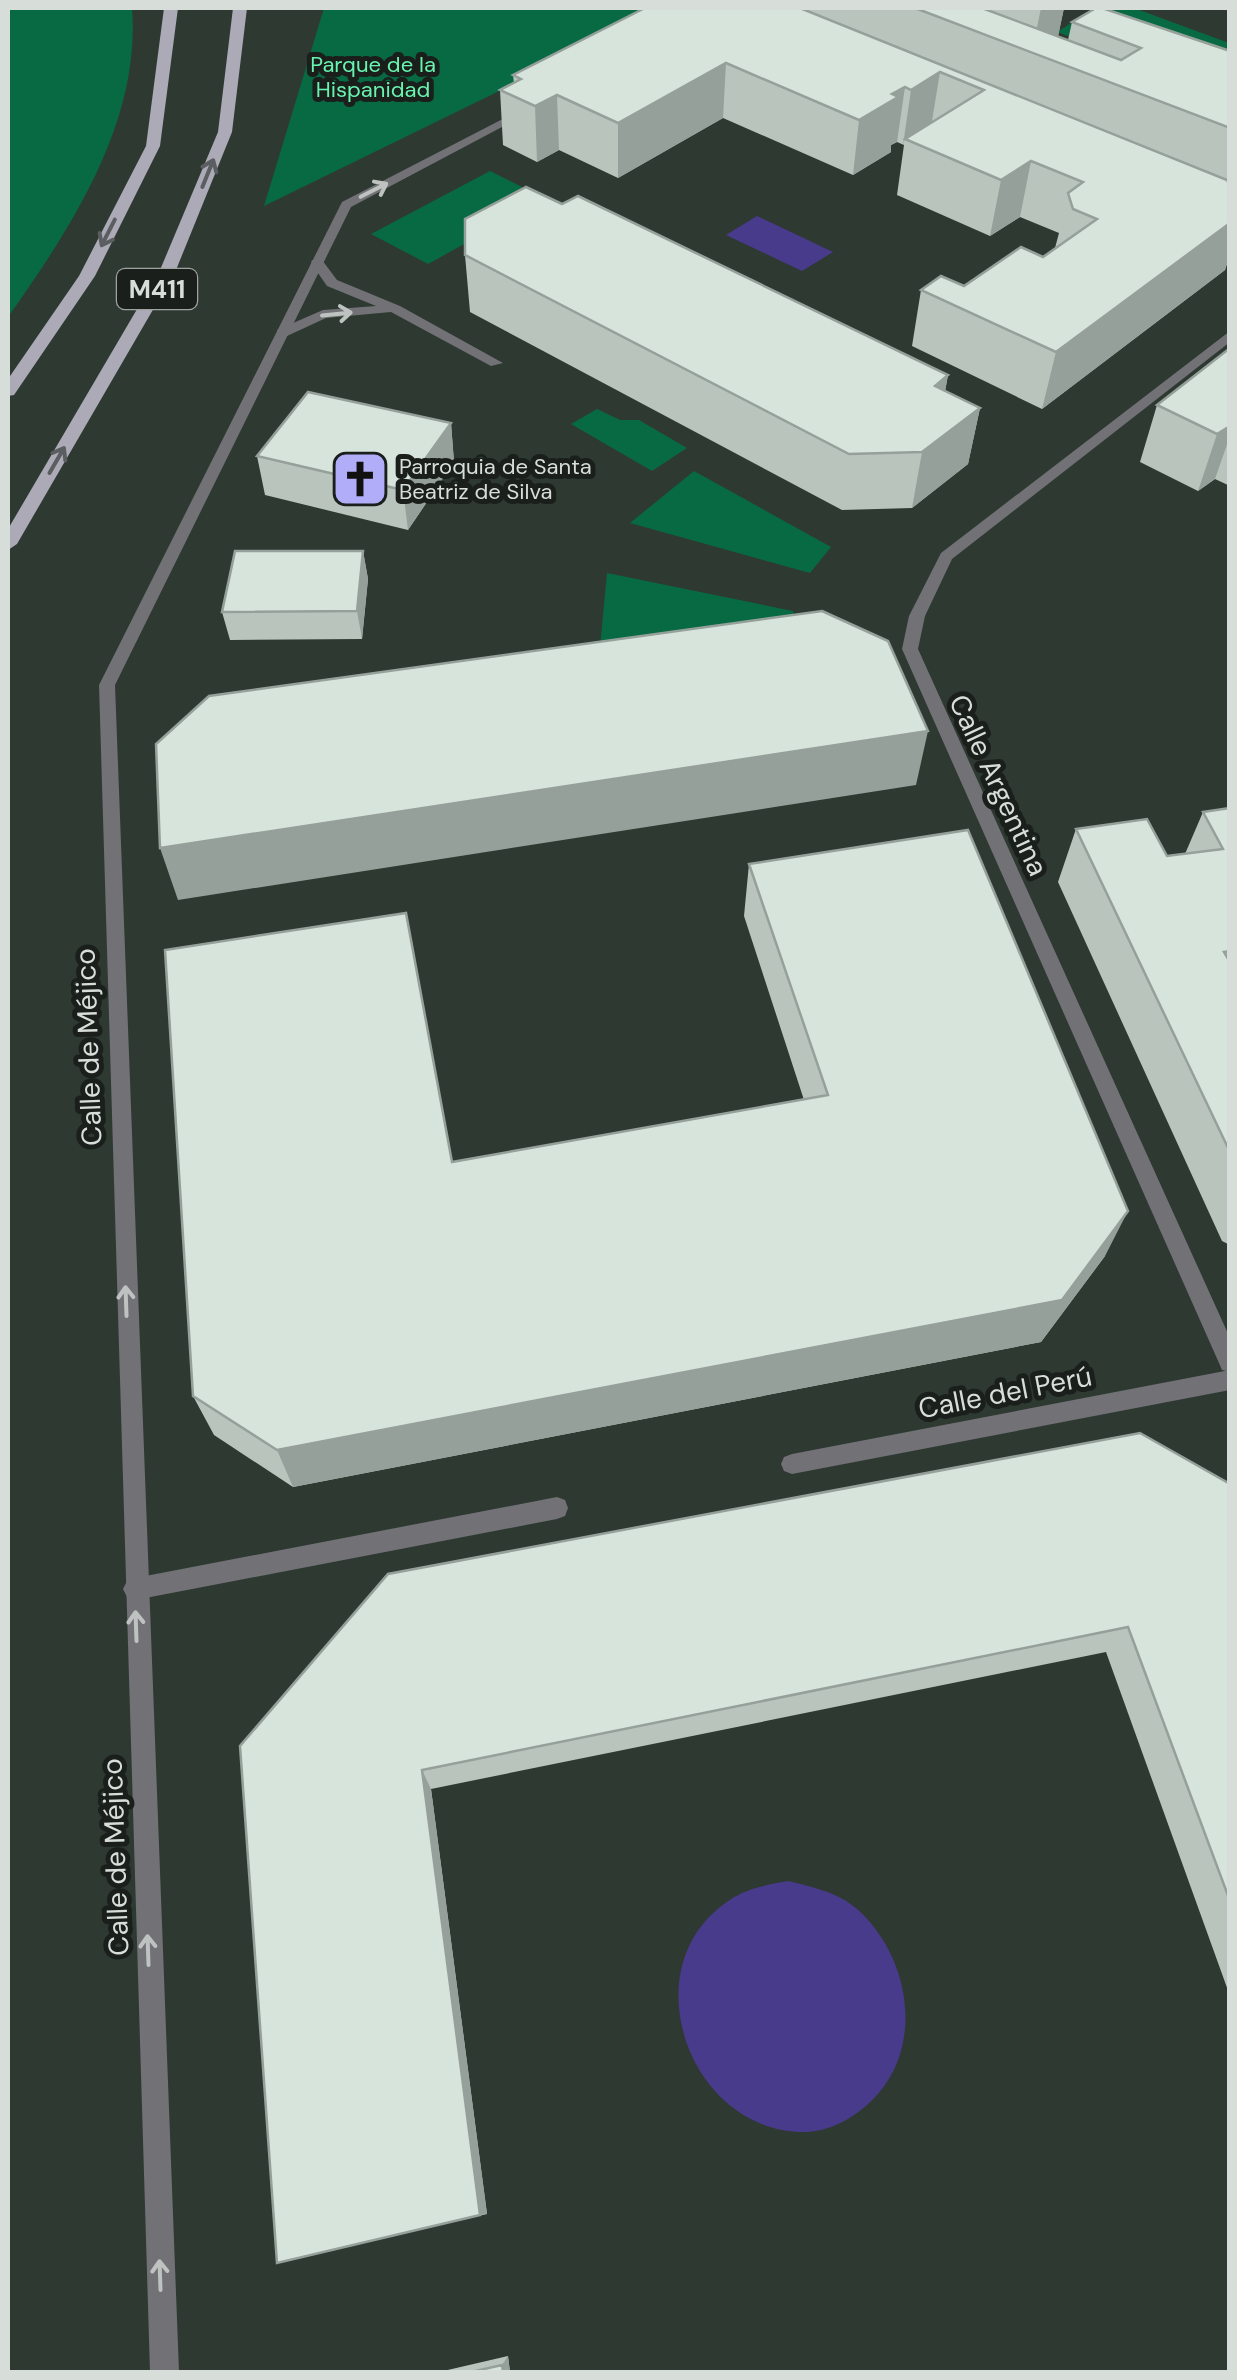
<svg xmlns="http://www.w3.org/2000/svg" width="1237" height="2380" viewBox="0 0 1237 2380" font-family="'DM Sans',sans-serif">
	<style>
		.green { fill: #086a43 }
		.water { fill: #483b8b }
		.lines { fill: none; stroke-linecap: round; stroke-linejoin: round }
		.lane { fill: #717176; fill-rule: evenodd }
		.street { fill: #717176; fill-rule: evenodd }
		.primary { fill: #abaab6; fill-rule: evenodd }
		.wall { fill: #b9c4bd }
		.shaded-wall { fill: #96a09a }
		.building { fill: #d7e4dc; stroke: #96a09a; stroke-width: 2.5 }
		.oneway { stroke: #5b5e61 }
		.oneway2 { stroke: #bec3c1 }
		.labels { text-anchor: middle; stroke-width: 10; stroke-linejoin: round; paint-order: stroke }
		.far-park-label { font-size: 22px; fill: #68f4af; stroke: #1a1f1c }
		.far-poi-label { font-size: 22px; fill: #d7deda; stroke: #1a1f1c; text-anchor: start }
		.shield { fill: #1a1f1c; stroke: #9ea5a1; stroke-width: 2.5 }
		.shield-label { font-size: 25px; font-weight: bold; fill: #d7deda }
		.street-label { font-size: 28px; fill: #d7deda; stroke: #1a1f1c }
	</style>
	<rect width="100%" height="100%" fill="#2e3932"/>
	<path class="green" d="M8 8H132C141 122 71 228 8 317Z
		M324 8H669L264 206Z
		M1095 8H1134L1229 43V96L1057 32Z
		M490 171 546 199 428 264 371 234Z
		M597 409 620 420H639L687 448 652 471 571 424Z
		M694 471 831 547 810 573 630 523Z
		M607 573 793 611 799 632 599 658Z"/>
	<path class="water" d="M757 216 833 252 802 271 726 235Z
		M788 1881C812 1887 838 1892 857 1909 906 1952 924 2035 882 2089 864 2112 834 2132 804 2132 690 2132 632 1971 724 1904 743 1889 764 1885 788 1881Z"/>
	<g class="lines">
		<path class="lane" d="M312 260H322L337 280 400 306 503 363 491 366 391 312 326 318 287 336H277V330L323 310 376 306 327 286 311 263Z
			M1230 1370V1390L792 1474 784 1471 781 1464 784 1457 792 1454Z
			M557 1497 565 1500 568 1508 565 1516 557 1519 135 1600 127 1597 123 1589 127 1581 135 1578Z"/>
		<path class="street" d="M522 109 532 111 351 207 115 685 179 2372H150L99 685 342 202Z
			M1230 331V342L952 559 925 616 918 649 1230 1338V1372L1222 1370 1219 1363 902 649 909 616 941 553Z"/>
		<path class="primary" d="M164 8H178L160 146 95 276 14 395 8 396V379L79 276 146 146Z
			M233 8H247L232 132 176 270 17 544 8 550V529L160 270 218 132Z"/>
	</g>
	<path class="wall" d="M645 8H1064L1058 36 1068 40 1072 22 1230 51V255L1225 270 1042 409 912 346 921 290 964 286 1043 257 1055 248 1059 233 1020 217 990 236 897 195 904 145 897 142 891 145V152L853 175 723 118 618 178 559 150 537 162 503 145 500 90 514 83 513 75Z
		M562 204 948 375 945 391 980 408 968 464 912 508 842 510 470 312 465 255Z
		M1230 348V486L1215 479 1198 491 1140 462 1157 405Z
		M451 423 454 462 408 530 265 495 257 456Z
		M363 551 368 579 362 639 230 640 222 612Z
		M1230 808V1245L1222 1241 1058 882 1076 829 1167 856 1185 854 1203 812Z
		M749 864 1105 1256 1041 1342 293 1487 214 1435 193 1396 452 1162 804 1100 744 916Z
		M1230 1484V1996L1106 1652 431 1789 487 2214 295 2259 240 1746Z
		M508 2356 510 2372H439Z"/>
	<path class="shaded-wall" d="M1041 8H1064L1056 46 1032 52Z
		M726 63 723 118 618 178V123Z
		M940 72 931 127 905 139 903 145 911 90Z
		M905 87 897 142 891 145V152L853 175 859 120 892 94Z
		M557 95 559 150 537 162 535 106Z
		M1031 161 1020 217 990 236 1001 180Z
		M1230 223V255L1225 270 1042 409 1056 352Z
		M948 375 938 432 935 386Z
		M980 408 968 464 912 508 922 452Z
		M451 423 454 462 408 530 403 490Z
		M1230 426V436L1215 479 1198 491 1217 434Z
		M363 551 368 579 362 639 357 611Z
		M928 731 916 785 178 900 160 848Z
		M1128 1211 1105 1256 1041 1342 293 1487 277 1450Z
		M422 1770 431 1789 487 2214 480 2215Z
		M508 2356 510 2372H503L502 2365Z"/>
	<path class="building" d="M645 8H800L1227 180 1230 186V223L1056 352 921 290 941 276 964 286 1021 247 1043 257 1097 219 1073 209 1068 193 1083 182 1031 161 1001 180 905 139 984 90 940 72 911 90 905 87 892 94 898 97 859 120 726 63 618 123 557 95 535 106 500 90 521 79 513 75Z
		M915 8H982L1121 60 1141 48 1072 22 1096 8H1102L1230 51V128Z
		M526 187 562 204 578 196 948 375 935 386 980 408 922 452 849 454 465 255V219Z
		M1230 348V426L1217 434 1157 405Z
		M308 392 451 423 403 490 257 456Z
		M235 551H363L357 611 222 612Z
		M822 611 888 641 928 731 160 848 156 744 209 696Z
		M1230 808V951L1224 952 1230 962V1152L1076 829 1147 819 1167 856 1223 849 1203 812Z
		M968 830 1128 1211 1062 1300 277 1450 193 1396 165 950 406 913 452 1162 828 1095 749 864Z
		M1140 1433 1230 1484V1901L1128 1627 422 1770 480 2215 277 2263 240 1746 388 1574Z
		M502 2365 503 2372H471Z"/>
	<defs><path id="oneway-shaft" d="M-6 0H5M1.5-3L5.5 0L1.5 3" fill="none" stroke-width="1.6" stroke-linecap="round" stroke-linejoin="round" transform="scale(2.5)"/></defs>
	<g class="oneway">
		<use href="#oneway-shaft" transform="translate(208 173) rotate(-68)"/>
		<use href="#oneway-shaft" transform="translate(108 233) rotate(117)"/>
		<use href="#oneway-shaft" transform="translate(57 460) rotate(-60)"/>
	</g>
	<g class="oneway2">
		<use href="#oneway-shaft" transform="translate(374 190) rotate(-27)"/>
		<use href="#oneway-shaft" transform="translate(337 314) rotate(-6)"/>
		<use href="#oneway-shaft" transform="translate(126 1301) rotate(-92)"/>
		<use href="#oneway-shaft" transform="translate(136 1626) rotate(-92)"/>
		<use href="#oneway-shaft" transform="translate(148 1950) rotate(-92)"/>
		<use href="#oneway-shaft" transform="translate(160 2275) rotate(-92)"/>
	</g>
	<defs>
		<g id="church-square" transform="scale(2.875)"><rect x="-9" y="-9" width="18" height="18" rx="4" fill="#b2adf9" stroke="#1a1f1c"/><path d="M-1.2-6h2.4v3.5h3.3v2.4h-3.3V6h-2.4V-.1h-3.3v-2.4h3.3Z" fill="#111"/></g>
	</defs>
	<g fill-rule="evenodd">
		<use href="#church-square" x="360" y="479"/>
	</g>
	<g class="labels">
		<g class="far-park-label">
			<text x="373" y="72">Parque de la<tspan x="373" dy="25">Hispanidad</tspan></text>
		</g>
		<g class="far-poi-label">
			<text x="399" y="474">Parroquia de Santa<tspan x="399" dy="25">Beatriz de Silva</tspan></text>
		</g>
		<rect class="shield" x="117" y="269" width="80" height="40" rx="8"/>
		<g class="shield-label">
			<text x="157" y="298">M411</text>
		</g>
		<g class="street-label">
			<text transform="translate(999 785) rotate(65)" y="10">Calle Argentina</text>
			<text transform="translate(88 1047) rotate(-92)" y="10">Calle de Méjico</text>
			<text transform="translate(1005 1392) rotate(-11)" y="10">Calle del Perú</text>
			<text transform="translate(115 1857) rotate(-92)" y="10">Calle de Méjico</text>
		</g>
	</g>
	<rect width="1237" height="2380" fill="none" stroke="#d7deda" stroke-width="20"/>
</svg>
